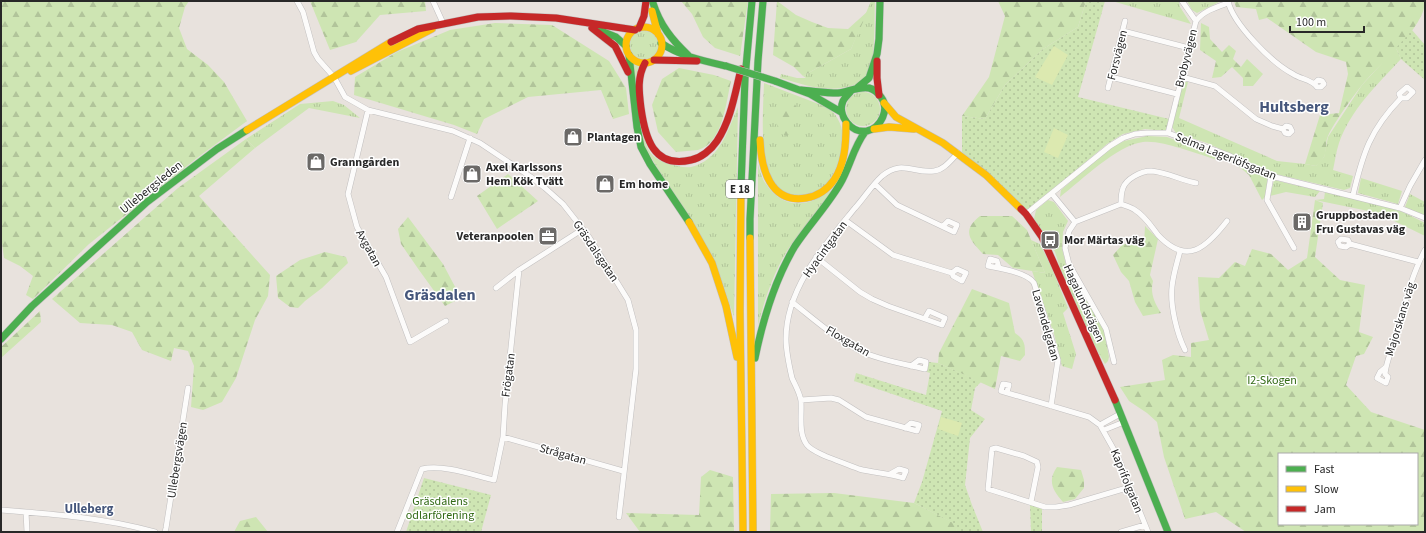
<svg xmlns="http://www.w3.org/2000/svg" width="1426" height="533" viewBox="0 0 1426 533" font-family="'Source Sans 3',sans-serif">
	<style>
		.grass { fill: url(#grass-tufts) }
		.forest { fill: url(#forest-firs); fill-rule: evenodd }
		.park { fill: url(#park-dots) }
		.pitch { fill: #dce9b0 }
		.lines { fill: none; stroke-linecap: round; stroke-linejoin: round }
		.street-casing { stroke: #c1bfbf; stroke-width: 6 }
		.fast-casing { stroke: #c1bfbf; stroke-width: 8 }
		.slow-casing { stroke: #c1bfbf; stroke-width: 8 }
		.jam-casing { stroke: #c1bfbf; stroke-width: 8 }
		.street { stroke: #fcfbfa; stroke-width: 5 }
		.fast { stroke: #4caf50; stroke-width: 7 }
		.slow { stroke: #ffc107; stroke-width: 7 }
		.jam { stroke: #c62828; stroke-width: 7 }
		.fast-bridge-casing { stroke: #c1bfbf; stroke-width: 8; stroke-linecap: butt }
		.fast-bridge { stroke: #4caf50; stroke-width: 7 }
		.labels { text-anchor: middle; stroke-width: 3; stroke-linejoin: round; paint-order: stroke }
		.shield { fill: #fff; stroke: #686868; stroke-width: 1 }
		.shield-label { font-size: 11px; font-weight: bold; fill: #282828 }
		.street-label { font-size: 12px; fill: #282828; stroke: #fff }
		.poi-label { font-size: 12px; font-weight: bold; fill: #282828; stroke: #fff; text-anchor: start }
		.park-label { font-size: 12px; fill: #316914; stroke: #fff }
		.neighbourhood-label { font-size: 13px; font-weight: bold; fill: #46577c; stroke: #fff }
		.district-label { font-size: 16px; font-weight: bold; fill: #46577c; stroke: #fff }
	</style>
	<defs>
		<pattern id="grass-tufts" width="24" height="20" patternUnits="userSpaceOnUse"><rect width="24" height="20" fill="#cee5b3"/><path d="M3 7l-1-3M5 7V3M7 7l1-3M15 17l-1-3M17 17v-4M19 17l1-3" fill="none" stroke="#b1c49a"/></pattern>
		<pattern id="forest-firs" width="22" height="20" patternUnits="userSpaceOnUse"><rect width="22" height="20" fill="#cee5b3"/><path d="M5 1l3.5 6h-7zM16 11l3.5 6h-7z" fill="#b1c49a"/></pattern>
		<pattern id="park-dots" width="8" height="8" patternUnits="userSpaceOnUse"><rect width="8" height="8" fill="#cee5b3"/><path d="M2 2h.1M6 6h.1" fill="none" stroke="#b1c49a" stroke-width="1.8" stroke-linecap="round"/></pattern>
	</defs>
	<rect width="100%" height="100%" fill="#e8e2dd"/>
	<path class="grass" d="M871 1H875C874 17 876 66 867 77 865 80 858 83 854 85 827 94 806 85 780 78L781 74 797 78H806L803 76 851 49Z
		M1112 1H1179L1180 7 1191 24Z
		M1187 1H1221L1197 13 1192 10Z
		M630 45a14 14 0 1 1 28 0a14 14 0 1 1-28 0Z
		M1396 48 1401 59C1377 85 1351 109 1339 143 1336 152 1335 161 1333 170L1353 176 1350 188 1344 190 1275 174 1207 143 1176 133 1172 127 1183 82H1188L1179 118 1277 161 1305 164 1316 166 1324 157 1328 137 1362 85Z
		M632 64 640 67C641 92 639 126 648 149 652 157 661 162 670 164 677 166 684 168 691 167 696 166 701 163 705 161 724 148 729 127 738 107L734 317 716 264 666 183 644 145Z
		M764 83 829 108C849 126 845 152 833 174 831 177 830 182 827 185 821 192 799 197 790 195 782 193 772 182 768 174 767 171 767 166 766 162 761 136 763 110 764 83Z
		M846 109a17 17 0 1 1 34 0a17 17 0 1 1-34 0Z
		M333 101 344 105 360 118 309 108 255 148 246 139 300 104Z
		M1147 136 1167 137 1184 143 1180 148C1168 145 1156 141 1143 142 1117 145 1082 180 1060 197L1061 190 1111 147 1124 141Z
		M1200 148 1220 153 1217 160 1202 155 1198 151Z
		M758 164C760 171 762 179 766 184 782 209 808 208 830 191L832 193C817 212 800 231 787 251 773 274 765 299 758 325Z
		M1361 178 1402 191 1398 204 1358 193Z
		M1274 180 1320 191 1315 197 1286 192 1270 196Z
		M1325 192 1399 210 1425 223V236L1378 213 1315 200 1324 199Z
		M1410 194 1425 202V216L1405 207Z
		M1048 200 1054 202 1068 221 1063 232 1062 248 1066 265 1104 330 1109 357 1108 361 1105 364 1094 345 1060 268 1055 252 1034 219 1036 210Z
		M1031 240 1040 244 1051 266 1068 308 1063 313 1076 354 1072 369 1062 366 1054 334 1032 271 1045 273Z"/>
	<path class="forest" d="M1 1H189L185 7 179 28 187 49 208 65 224 82 247 121 197 158 89 244 33 299 26 295 33 276 20 266 4 258 1 236Z
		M310 1H425L426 11 380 15 356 42 330 50Z
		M681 1H748L740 56 715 48 703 37 692 14Z
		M777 1 796 15 812 22 828 28 848 29 868 11 851 49 803 76 794 67 773 55Z
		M998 1H1086L1078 27 1043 49 1005 85 985 119 962 116 989 77 1005 16Z
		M1234 1H1425C1425 28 1379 64 1362 85 1352 98 1335 121 1328 136 1325 142 1327 151 1324 157 1322 160 1319 164 1316 166L1305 164 1320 115 1339 113 1348 74 1346 62 1316 52 1267 18 1259 20 1256 9 1236 7Z
		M495 23 552 25 609 61 626 88 629 114 613 119 601 90 528 97 484 119 477 134 454 125 354 95 355 77 397 52 450 30Z
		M1201 23 1209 27 1210 39 1222 52 1229 45 1236 51 1233 59 1241 67 1247 59 1263 74 1253 86H1243V78L1232 67 1221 77 1212 78 1216 61 1200 50Z
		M679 68 714 75 731 81C726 102 723 143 698 150 691 151 683 151 676 152L658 132 652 105 662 79Z
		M781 99H791L796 106 794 124 787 136 779 133 776 120Z
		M246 139 255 148 199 196 270 275 268 296 255 320 236 378 222 402 203 410 191 407 194 366 188 351 174 348 171 361 142 350 132 332 112 325 80 323 52 299 178 188Z
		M1184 143 1200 148 1198 151 1202 155 1180 148Z
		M1220 153 1234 158 1268 178 1265 197 1262 200 1249 175 1231 160H1217Z
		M508 174 538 201 497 229 477 196Z
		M1315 200 1323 203 1315 257 1340 280 1365 285 1359 332 1373 337 1364 354 1356 356 1346 385 1371 412 1425 430V532H1246L1216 512 1185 519 1164 457 1157 422 1147 413 1129 401 1120 387 1165 380 1162 360 1173 355 1191 357V343L1209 340 1200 310 1198 277 1219 278 1235 262 1245 266 1252 249 1271 254 1288 270 1307 258ZM1279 454H1417V524H1279Z
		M980 216H1012L1027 230 1045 273 1013 268 998 255 983 254C970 240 961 231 980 216Z
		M408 217 443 264 461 298 445 306 419 270 401 244 398 229Z
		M1145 226 1158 239 1150 275 1153 281C1150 293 1154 302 1161 313L1143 316 1135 302 1129 281 1121 272 1113 255 1123 244 1144 245Z
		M325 252 346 257 348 263 322 288 305 301 298 308 290 307 278 298 276 276 300 260Z
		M972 289 1009 303 1015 333C1025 340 1025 344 1025 355L1020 361 1001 356 995 389 938 363 939 353Z
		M40 311 41 322 1 358V347Z
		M1057 467 1081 470 1084 480V488L1075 499 1063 502C1053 491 1047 481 1057 467Z
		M710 470 733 477 734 532H640L626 513 699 515 701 477Z
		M834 493 914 503 956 524 957 532H770L771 494Z
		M256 517 268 532H234L240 521Z"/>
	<path class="park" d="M1086 1H1105L1078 97 1169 119 1166 131 1145 129 1123 134 1107 144 1041 200 1026 211 988 173 962 152V116L985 119 1005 85 1043 49 1078 27Z
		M1412 30 1425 45V80L1401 59 1396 48Z
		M929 362 938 363 981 382 975 388 971 410 985 419 970 438 965 485 972 505 983 532H957L955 524 914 503 922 482 942 411 854 381 856 373 926 395 930 373 927 372Z
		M424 478 491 495 481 532H406Z
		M1030 504 1042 509V532H1031Z"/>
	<path class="pitch" d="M1054 46 1068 55 1052 85 1035 77Z
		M1054 128 1068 135 1058 158 1044 152Z
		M941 417 962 423 958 436 938 429Z"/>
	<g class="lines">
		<g class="street-casing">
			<path id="street" d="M297 1 303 12 314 52 318 59 334 77 345 97 368 110 453 131 480 143 531 177 545 188 563 204 589 237 628 300 636 330V369L619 517
				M433 1 443 23
				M1182 1 1196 21
				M1228 1C1233 24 1272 63 1293 74 1300 79 1313 80 1317 87H1321L1324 84 1322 81 1318 80 1315 83
				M1123 31 1189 48
				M1111 77 1177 94
				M1182 77 1215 86 1256 119 1272 126 1283 129 1285 133 1289 134 1292 131 1290 127 1286 126 1283 129
				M1108 88 1125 21
				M368 110 348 194 357 227 386 277 410 342 446 321
				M1168 133 1196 21C1203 11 1217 7 1228 3
				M1271 176 1267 200 1294 248
				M875 184 897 205 954 232 957 225 948 221 943 226
				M1052 194 1075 222
				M1353 195C1363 153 1370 130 1401 98H1407L1413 92 1407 87 1399 94 1401 98
				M451 197 470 138
				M1121 204C1121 198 1121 193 1123 188 1126 179 1141 171 1151 171 1166 172 1181 180 1196 183
				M1400 208 1410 186 1425 160
				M1026 214 1110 146 1123 138 1135 134 1147 133H1168L1228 155 1271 176 1400 208 1425 218
				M845 220 893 255 952 273 953 276 962 281 966 273 957 269 952 273
				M1350 244 1346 247 1340 246 1338 242 1341 239 1348 240 1350 244 1418 262
				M1180 251C1177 263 1173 275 1172 287 1170 306 1177 334 1185 350
				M816 257 860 292 872 299 888 306 942 325 945 318 929 311 925 318
				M999 268 997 261 990 259 988 266C1000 268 1028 273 1034 283L1058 360 1051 406
				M496 288 519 270 583 229
				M792 302C815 320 838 341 865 353 884 361 905 364 925 369L926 362 919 360 911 366
				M1114 362 1106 329 1069 264 1065 248 1069 231 1075 222 1121 204C1126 206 1131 207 1135 210 1145 216 1151 226 1158 235 1187 266 1206 248 1227 221
				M1386 367 1380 372 1377 378 1386 383 1388 377 1385 374C1386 363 1391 352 1394 341 1403 311 1410 278 1425 250
				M1007 392 1009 385 1003 384 1001 391 1089 417 1100 425 1118 457 1148 532
				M801 400 831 398 839 400 866 417 917 431 919 425 911 423 905 428
				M1100 425 1120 414
				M1104 430 1124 422
				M503 437 623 471
				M890 474 899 469 906 471 903 478C888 473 874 473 859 469 848 465 836 460 825 456 819 453 811 450 807 445 798 433 802 415 801 401 800 393 795 385 792 378 789 365 786 352 786 339 786 288 824 246 855 208 864 198 872 185 882 176 902 159 914 174 934 171 944 170 951 160 958 153
				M1031 502 1038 467 1037 462 1024 456 996 448 992 449 988 489 1045 507H1056L1069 505 1130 487
				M1 510C53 514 105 518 155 532
				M26 512 27 532
				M165 532 166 528 188 388
				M397 532 422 469C443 464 473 475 494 480L503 437 505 405 519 270
				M1121 532 1145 525"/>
		</g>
		<g class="fast-casing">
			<path id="fast" d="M653 3C660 25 672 40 688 55
				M596 29 616 37 626 46
				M661 43C680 56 704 61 726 66
				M629 55 637 127 641 147 650 164 689 222
				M775 81 810 94 841 112
				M857 88 869 78 877 54 879 39 880 1
				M801 90C813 91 826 93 838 93 848 92 859 86 869 88 873 89 878 93 881 97 890 109 881 128 867 131 851 134 837 115 843 101 845 97 849 94 851 91
				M741 187 745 78 752 1
				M750 238V219L758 61 763 1
				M1 339 32 306 147 202 217 149 247 130
				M755 358C763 319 774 281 795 246 809 225 827 206 840 184 850 167 853 148 865 132
				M1115 400 1168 532"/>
		</g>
		<g class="slow-casing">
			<path id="slow" d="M652 11 658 34
				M626 45a18 18 0 1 1 36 0a18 18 0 1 1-36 0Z
				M351 71 432 29
				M884 103 896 117 943 143 986 175 1021 209
				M874 129 889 127 914 129
				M247 130 391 42
				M760 140C761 168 770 204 806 198 818 196 827 190 834 180 845 164 846 143 846 124
				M741 187 740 312 743 532
				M689 222 712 263 726 306 737 357
				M750 238 753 532"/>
		</g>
		<g class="jam-casing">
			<path id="jam" d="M592 28 615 46 628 72
				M639 28 644 16 646 1
				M391 42 418 29 478 17 511 16 556 18 635 30
				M654 60 697 61
				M877 61V78L879 95
				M645 63C637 77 639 92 641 108 645 137 653 169 691 160 701 158 711 150 717 141 731 120 735 93 741 69
				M1021 209 1026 214 1042 237 1115 400"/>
		</g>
		<use href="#street" class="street"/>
		<use href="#fast" class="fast"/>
		<use href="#slow" class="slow"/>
		<use href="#jam" class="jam"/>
		<g class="fast-bridge-casing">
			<path id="fast-bridge" d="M726 66 775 81"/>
		</g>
		<use href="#fast-bridge" class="fast-bridge"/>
	</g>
	<defs>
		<g id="shop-square" transform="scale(1)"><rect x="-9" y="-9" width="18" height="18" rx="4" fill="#6b6967" stroke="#fff"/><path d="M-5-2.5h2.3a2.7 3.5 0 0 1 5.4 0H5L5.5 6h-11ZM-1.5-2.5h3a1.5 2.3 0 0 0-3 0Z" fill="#fff"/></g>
		<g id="building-square" transform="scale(1)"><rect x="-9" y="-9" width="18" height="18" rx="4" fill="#6b6967" stroke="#fff"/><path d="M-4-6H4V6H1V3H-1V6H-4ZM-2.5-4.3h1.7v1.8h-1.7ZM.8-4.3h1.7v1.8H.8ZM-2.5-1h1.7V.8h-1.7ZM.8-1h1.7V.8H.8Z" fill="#fff"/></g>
		<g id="office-square" transform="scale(1)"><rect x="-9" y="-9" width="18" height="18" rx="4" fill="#6b6967" stroke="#fff"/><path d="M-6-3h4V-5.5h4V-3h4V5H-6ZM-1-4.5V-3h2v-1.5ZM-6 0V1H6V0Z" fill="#fff"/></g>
		<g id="bus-square" transform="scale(1)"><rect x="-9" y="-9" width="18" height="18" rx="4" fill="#6b6967" stroke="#fff"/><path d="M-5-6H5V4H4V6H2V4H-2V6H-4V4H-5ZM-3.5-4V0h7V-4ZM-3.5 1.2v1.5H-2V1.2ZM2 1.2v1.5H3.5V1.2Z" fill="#fff"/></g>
	</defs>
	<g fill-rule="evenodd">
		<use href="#shop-square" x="573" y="137"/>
		<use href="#shop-square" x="316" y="162"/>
		<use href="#shop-square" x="472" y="174"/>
		<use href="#shop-square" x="605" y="184"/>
		<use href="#building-square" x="1302" y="222"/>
		<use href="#office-square" x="548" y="236"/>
		<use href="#bus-square" x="1050" y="240"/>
	</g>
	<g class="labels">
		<rect class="shield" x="726" y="180" width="28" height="18" rx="3"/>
		<g class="shield-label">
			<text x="740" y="193">E 18</text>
		</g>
		<g class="street-label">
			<text transform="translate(1117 55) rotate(-76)" y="4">Forsvägen</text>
			<text transform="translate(1186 58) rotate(-76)" y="4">Brobyvägen</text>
			<text transform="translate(1226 156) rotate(22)" y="4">Selma Lagerlöfsgatan</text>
			<text transform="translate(151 187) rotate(-39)" y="4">Ullebergsleden</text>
			<text transform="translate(369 248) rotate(61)" y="4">Axgatan</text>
			<text transform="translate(825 249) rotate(-54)" y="4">Hyacintgatan</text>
			<text transform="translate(596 251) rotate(56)" y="4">Gräsdalsgatan</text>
			<text transform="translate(1084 303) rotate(66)" y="4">Hagalundsvägen</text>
			<text transform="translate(1400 319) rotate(-73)" y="4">Majorskans väg</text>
			<text transform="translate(1046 325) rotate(74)" y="4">Lavendelgatan</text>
			<text transform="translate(848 341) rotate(30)" y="4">Floxgatan</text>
			<text transform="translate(508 375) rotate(-83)" y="4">Frögatan</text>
			<text transform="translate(563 454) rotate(16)" y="4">Strågatan</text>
			<text transform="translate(177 460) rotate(-81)" y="4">Ullebergsvägen</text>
			<text transform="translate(1127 481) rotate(68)" y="4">Kaprifolgatan</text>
		</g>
		<g class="poi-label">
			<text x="587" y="141">Plantagen</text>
			<text x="330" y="166">Granngården</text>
			<text x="486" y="171">Axel Karlssons<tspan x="486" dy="14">Hem Kök Tvätt</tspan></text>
			<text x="619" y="188">Em home</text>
			<text x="1316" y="219">Gruppbostaden<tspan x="1316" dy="14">Fru Gustavas väg</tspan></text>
			<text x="534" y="240" text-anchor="end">Veteranpoolen</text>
			<text x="1064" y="244">Mor Märtas väg</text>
		</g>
		<g class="park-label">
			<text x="1272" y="384">I2-Skogen</text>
			<text x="440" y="505">Gräsdalens<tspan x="440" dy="14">odlarförening</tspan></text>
		</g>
		<g class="neighbourhood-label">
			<text x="89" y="513">Ulleberg</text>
		</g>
		<g class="district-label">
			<text x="1294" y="112">Hultsberg</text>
			<text x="440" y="300">Gräsdalen</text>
		</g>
	</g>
	<rect width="1426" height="533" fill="none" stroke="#282828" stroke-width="4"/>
	<rect x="1278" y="453" width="140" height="72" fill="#ffffff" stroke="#a9a9a9"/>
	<rect x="1286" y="466" width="20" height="6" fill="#4caf50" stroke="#a9a9a9"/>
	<text x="1314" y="473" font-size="12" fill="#282828">Fast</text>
	<rect x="1286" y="486" width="20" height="6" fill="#ffc107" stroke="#a9a9a9"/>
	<text x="1314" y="493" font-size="12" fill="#282828">Slow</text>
	<rect x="1286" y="506" width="20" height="6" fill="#c62828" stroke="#a9a9a9"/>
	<text x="1314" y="513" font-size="12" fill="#282828">Jam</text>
	<path d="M1290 26v6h74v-6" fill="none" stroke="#282828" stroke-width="2"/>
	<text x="1296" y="26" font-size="12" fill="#282828" stroke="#ffffff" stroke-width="3" paint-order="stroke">100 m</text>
</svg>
